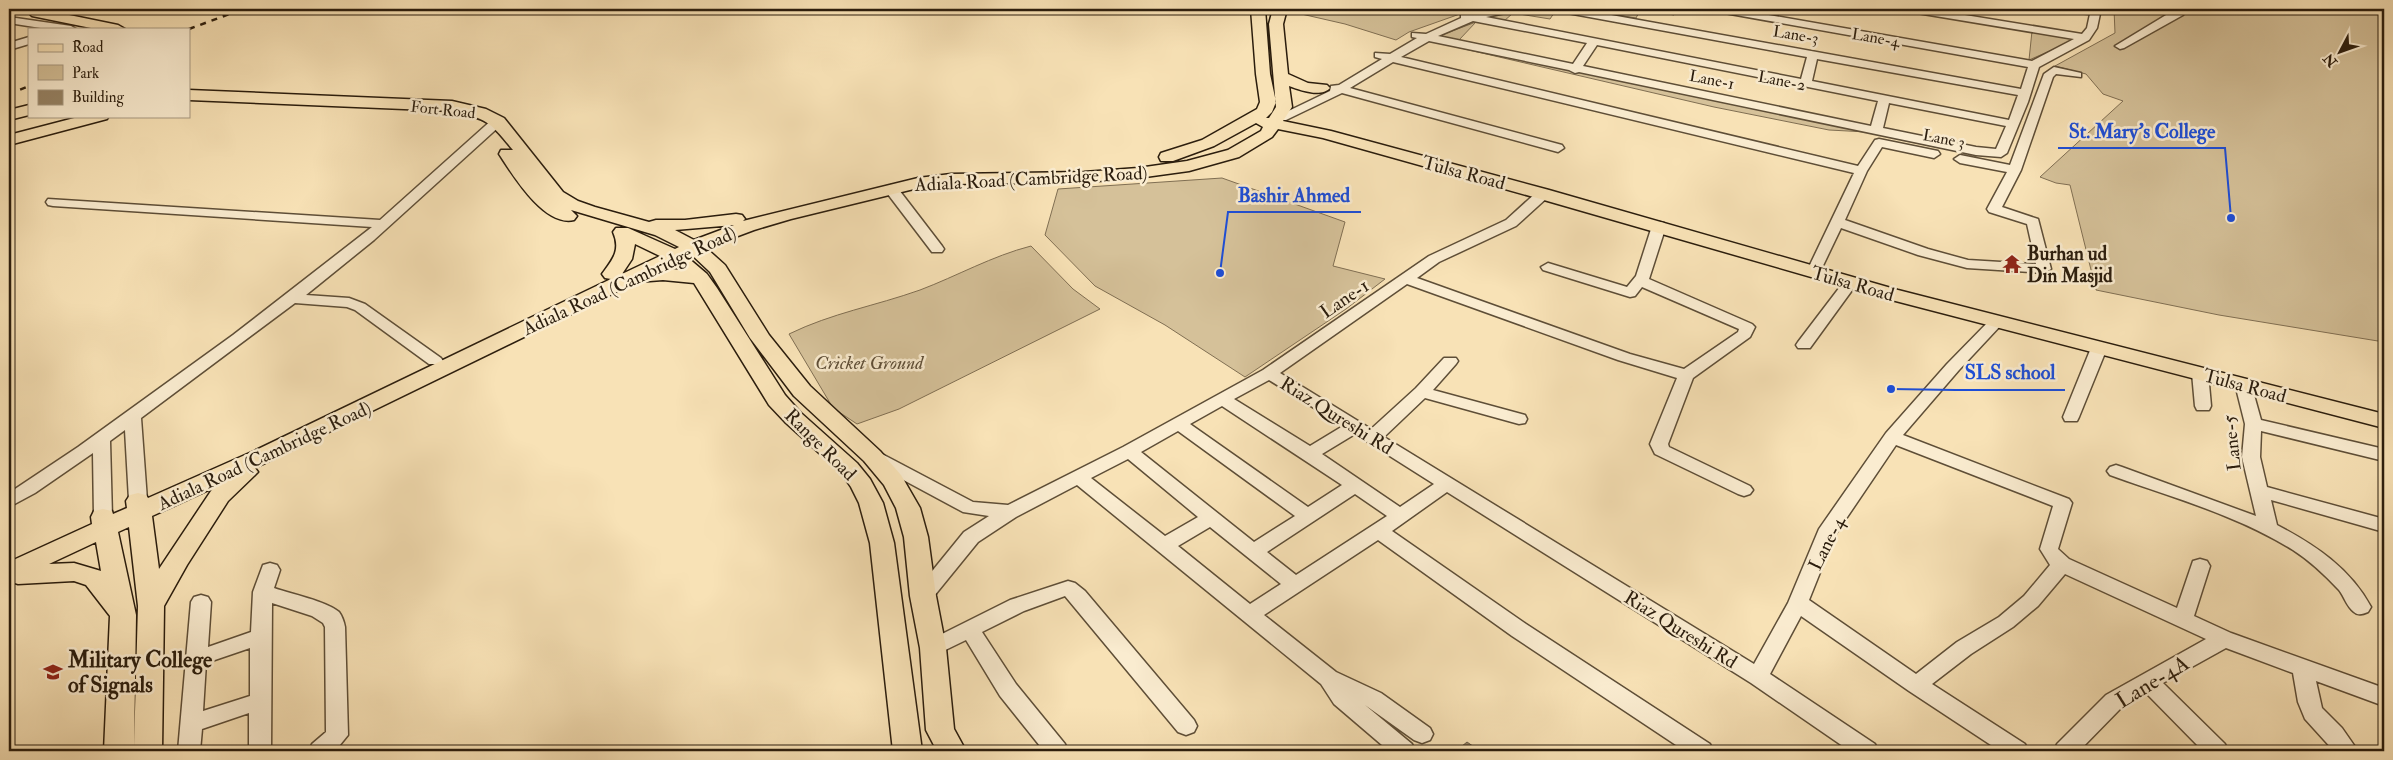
<svg xmlns="http://www.w3.org/2000/svg" width="2393" height="760" viewBox="0 0 2393 760" font-family="'IM FELL Double Pica',serif">
	<style>
		.green { fill: #d5c199; stroke: #806f53 }
		.lines { fill: none; stroke-linecap: round; stroke-linejoin: round }
		.stream { stroke: #7c6b50; stroke-width: 3 }
		.building { fill: #968365; stroke: #695c47 }
		.minor-casing { stroke: #5e4e37; stroke-width: 3 }
		.major-casing { stroke: #2b1d0d; stroke-width: 3 }
		.minor { fill: #faecd0; fill-rule: evenodd }
		.major { fill: #f8e2b6; fill-rule: evenodd }
		.rail { stroke: #2b1d0d; stroke-width: 2.5; stroke-dasharray: 6 6; stroke-linecap: butt }
		.labels { text-anchor: middle; stroke-width: 5; stroke-linejoin: round; paint-order: stroke }
		.far-street-label { font-size: 16px; fill: #2b1d0d; stroke: #faecd0 }
		.street-label { font-size: 19px; fill: #2b1d0d; stroke: #faecd0 }
		.poi-label { font-size: 19px; font-weight: bold; fill: #2b1d0d; stroke: #faecd0; text-anchor: start }
		.park-label { font-size: 19px; font-style: italic; fill: #5e4e37; stroke: #faecd0 }
		.near-poi-label { font-size: 22px; font-weight: bold; fill: #2b1d0d; stroke: #faecd0; text-anchor: start }
		.near-street-label { font-size: 22px; fill: #2b1d0d; stroke: #faecd0 }
		.leader { fill: none; stroke: #1d4ed8; stroke-width: 2 }
		.callout-dot { fill: #1d4ed8; stroke: #faecd0; stroke-width: 2 }
		.callout-label { font-size: 20px; text-anchor: middle; font-weight: bold; fill: #1d4ed8; stroke: #faecd0; stroke-width: 5; stroke-linejoin: round; paint-order: stroke }
	</style>
	<rect width="100%" height="100%" fill="#f8e2b6"/>
	<filter id="stains"><feTurbulence type="fractalNoise" baseFrequency=".004" numOctaves="4"/><feColorMatrix values="0 0 0 0 .2 0 0 0 0 .09 0 0 0 0 .02 0 0 0 .5 -.17"/></filter>
	<radialGradient id="worn" r=".72"><stop offset=".6" stop-color="#630" stop-opacity="0"/><stop offset="1" stop-color="#630" stop-opacity=".3"/></radialGradient>
	<path class="green" d="M1298 9H1474L1409 32 1396 40 1345 24 1297 13Z
		M1579 9H1676L1674 15 1641 9 1636 18Z
		M2114 9H2354L2384 14V342L2219 315 2096 290 2070 185 2056 183 2040 177 2123 101 2103 94 2086 74 2055 66 2115 33Z
		M1556 10 1550 19 1513 13 1503 22 1483 19 1511 11Z
		M1476 22 1459 40 1439 36Z
		M2032 31 2073 37 2075 40 2029 60Z
		M1426 40 1867 132 1829 130 1714 107Z
		M1222 178 1345 222 1333 266 1385 279 1346 309 1245 377 1165 325 1095 286 1045 235 1058 189Z
		M1031 246 1073 289 1100 309 899 409 857 424 833 408 789 334C832 313 875 306 920 290 957 276 992 256 1031 246Z"/>
	<g class="lines">
		<path class="stream" d="M2372 9 2384 11"/>
	</g>
	<path class="building" d="M1467 742 1480 751H1456Z"/>
	<g class="lines">
		<g class="minor-casing">
			<path id="minor" d="M1495 9H1516L1515 11 1486 17 1801 79 1807 57 1562 12 1557 9H1578L2021 89 2028 67 1719 12 1714 9H1735L2032 61 2074 39 1911 12 1906 9H1928L2082 34 2087 28 2090 14 2066 12 2061 9H2085L2090 11 2091 9H2101L2097 28 2089 40 2039 67 2028 102 2007 153 2001 157 1976 155 1579 72 1575 73 1569 70 1429 41 1401 57 1858 166 1875 140 1879 139 1938 151 1940 154 1934 158 1882 147 1867 171 1845 220 1928 249 1968 260 2036 264 2027 224 1989 212 1987 209 2007 172 1960 163 1954 159 1960 155 2010 165 2044 74 2054 67 2081 73V77L2056 74 2053 77 2021 170 2002 207 2038 219 2051 269 2044 273 1967 268 1918 255 1841 228 1819 274H1809L1807 271 1854 173 1393 62 1350 88 1562 145 1564 148 1558 152 1342 93 1286 120H1278L1276 117 1330 91 1331 86 1339 85 1382 59 1375 57V53L1390 54 1417 38 1412 37V33L1426 34 1461 18V14H1473ZM1473 21 1587 43 1573 64 1438 36ZM1597 45 1878 101 1871 126 1583 66ZM1817 59 2018 95 2009 120 1812 81ZM1889 103 2006 126 1996 149 1976 147 1883 128Z
				M2176 9H2186L2183 15 2124 48 2120 49 2115 46Z
				M9 17 71 26 76 29H47L9 23Z
				M29 37V44L9 50V43Z
				M498 117 502 118 504 121 502 124 374 240 306 295 349 298 365 304 441 358 443 361 441 364H429L355 310 347 307 295 303 141 418 147 500 144 504 138 506 132 504 129 500 125 430 110 441 112 517 110 522 103 523 96 522 94 517 93 453 35 493 9 507V493L78 447 233 335 372 227 53 206 48 205 46 202 48 199 380 220 494 118Z
				M891 185 896 186 942 246 944 249 942 252H932L884 189Z
				M1543 190 1550 194 1548 197 1516 226 1439 262 1417 278 1630 354 1684 369 1738 332 1739 329 1642 287 1635 296 1630 297 1543 270 1541 267 1548 263 1627 287 1636 276 1652 226 1659 222 1664 223 1666 226 1649 279 1752 324 1755 327 1750 337 1693 378 1668 444 1669 447 1750 486 1753 490 1750 494 1744 496 1738 494 1655 454 1650 444 1677 378 1618 360 1407 284 1280 373 1371 429 1416 388 1444 358H1456L1458 361 1456 364 1433 390 1525 415 1527 419 1525 423 1519 424 1425 398 1384 437 1754 664 1788 603 1819 529 1886 433 1947 364 1992 318H2002L2005 321 2002 324 1959 370 1903 435 2069 499 2072 503 2058 549 2069 559 2177 608 2193 561 2200 559 2207 561 2210 566 2194 616 2231 633 2384 688V706L2316 681 2322 708 2342 728 2358 751H2334L2305 719 2298 702 2293 673 2226 648 2163 683 2225 744 2228 751H2203L2146 693 2122 707 2079 751H2054L2057 744 2106 695 2206 639 2065 574 2038 606 2013 627 1971 654 1932 684 2025 744 2028 751H2000L1909 691 1801 616 1770 674 1875 744 1878 751H1850L1751 683 1447 492 1392 531 1526 624 1710 744 1713 751H1685L1512 636 1378 540 1264 615 1336 672 1381 693 1430 728 1433 734 1430 740 1422 743 1414 740 1365 705 1412 744 1415 751H1389L1334 704 1321 684 1077 485 1016 517 978 542 930 601 923 603 916 601 913 596 916 591 964 532 989 516 963 512 870 462 867 458 870 454 876 452 882 454 973 502 1008 505 1123 447 1263 370 1429 256 1506 220 1538 191ZM1269 380 1343 426 1310 446 1234 399ZM1222 406 1342 485 1308 507 1190 424ZM1178 431 1295 516 1254 542 1141 452ZM1355 434 1434 484 1400 507 1322 454ZM1896 445 2053 506 2040 549 2050 565 2024 596 1999 617 1957 642 1916 674 1809 600 1835 535ZM1128 459 1198 517 1165 536 1091 478ZM1355 494 1387 516 1296 575 1267 552ZM1210 527 1281 584 1250 604 1178 546Z
				M1851 278 1858 282 1810 348H1798L1796 345 1798 342 1846 279Z
				M2099 343 2105 345 2107 348 2079 417 2077 421H2065L2063 417 2091 348 2093 345Z
				M2200 368 2206 370 2208 373 2211 406 2209 410H2197L2195 406 2192 373 2194 370Z
				M2243 379 2249 380 2251 384 2261 420 2384 449V461L2261 431 2260 457 2267 487 2384 519V532L2271 500 2277 525C2315 545 2350 568 2371 607L2368 612C2363 614 2358 616 2354 612 2347 607 2344 596 2339 590 2325 575 2310 561 2293 550 2237 515 2171 497 2110 475L2107 471 2110 467 2116 465 2122 467 2256 516 2242 457 2245 424 2235 384 2237 380Z
				M270 563 277 565 280 570 274 588C291 594 326 601 339 612 342 616 344 622 345 627L348 735 335 751H309L312 744 326 732 325 627 323 623 312 616 272 603 271 751H249V713L202 729 200 751H178L191 602 194 597 201 595 208 597 211 602 208 647 251 632 253 592 263 565ZM250 648V696L203 711 206 663Z
				M1068 581 1075 583 1085 591 1194 720 1197 726 1194 732 1186 735 1178 732 1065 596 1024 611 982 632 1016 684 1065 744 1068 751H1044L1000 696 966 640 933 656 926 654 923 648 926 642 1010 600Z"/>
		</g>
		<g class="major-casing">
			<path id="major" d="M25 9H40L118 25 125 29H96L32 16Z
				M1251 9H1265L1270 74 1276 102 1272 112 1266 118H1269L1276 107 1269 24 1273 9H1287L1283 24 1288 74 1308 83 1327 85 1330 88C1321 98 1300 90 1289 86L1292 107 1283 121 1331 131 1549 190 1898 290 2384 414V428L1884 298 1537 198 1323 138 1278 129 1272 137 1239 157 1189 171 1138 178 1084 182 951 184 918 188 791 219 754 230 706 248 725 265 769 335 810 386 880 451 901 475 920 508 928 537 936 596 946 648 954 729 966 751H937L926 730 920 648 910 596 904 537 896 508 884 485 864 461 794 396 750 338 710 272 692 255 687 257 707 274 717 288 785 395 801 413 857 463 870 479 883 503 894 543 922 751H893L870 543 859 503 851 487 841 473 786 423 769 405 694 283 663 280 637 282 255 468 258 472 228 501 187 565 164 606 162 751H104L110 616 86 585 74 581 18 584 9 581V562L92 524 91 517 94 511 103 509 112 511 113 514 127 508 126 501 130 495 138 493 146 495 148 498 254 451 611 279 605 278 602 274C613 259 621 250 613 232L616 228H628L675 249 679 247 655 235 571 210 577 216 574 220C544 227 513 175 499 154L501 150H513C490 122 488 119 452 111L189 100V90L452 101 486 109 504 118 563 192 578 201 595 207 649 222 656 220H685L736 214 742 215 745 219 743 221 918 178 951 174 1084 172 1138 168 1187 161 1228 150 1261 131 1263 127 1256 123 1214 146 1173 161H1161L1159 157 1161 153 1202 140 1257 109 1260 102 1256 74ZM734 225 694 240 675 230ZM635 244 660 256 622 274 632 259ZM673 264 680 270 664 268ZM213 488 159 569 152 516ZM129 527 138 606 134 747 136 615 118 532ZM96 542 101 571 74 563 49 564Z
				M29 105V115L9 120V110Z
				M82 116H109L107 119 9 145V135Z"/>
		</g>
		<use href="#minor" class="minor"/>
		<use href="#major" class="major"/>
		<path class="rail" d="M189 29 243 9
			M9 94 29 86"/>
	</g>
	<defs>
		<g id="temple-bare" transform="scale(1.5)"><path d="M0-6L5-2H3V0L6.5 2.5H4V6H1.5V3h-3V6H-4V2.5H-6.5L-3 0V-2H-5Z" fill="#8f2418" stroke="#faecd0" stroke-width="2.5" paint-order="stroke"/></g>
		<g id="university-bare" transform="scale(1.5)"><path d="M0-5L7-2L0 1L-7-2ZM-4 1L0 2.5L4 1V4Q0 6-4 4Z" fill="#8f2418" stroke="#faecd0" stroke-width="2.5" paint-order="stroke"/></g>
	</defs>
	<g fill-rule="evenodd">
		<use href="#temple-bare" x="2012" y="264"/>
		<use href="#university-bare" x="53" y="672"/>
	</g>
	<g class="labels">
		<g class="far-street-label">
			<text transform="translate(1796 34) rotate(10)" y="6">Lane-3</text>
			<text transform="translate(1876 37) rotate(10)" y="6">Lane-4</text>
			<text transform="translate(1712 79) rotate(11)" y="6">Lane-1</text>
			<text transform="translate(1782 80) rotate(11)" y="6">Lane-2</text>
			<text transform="translate(443 109) rotate(6)" y="6">Fort Road</text>
			<text transform="translate(1944 138) rotate(11)" y="6">Lane 3</text>
		</g>
		<g class="street-label">
			<text transform="translate(1464 172) rotate(15)" y="7">Tulsa Road</text>
			<text transform="translate(1031 178) rotate(-3)" y="7">Adiala Road (Cambridge Road)</text>
			<text transform="translate(629 280) rotate(-25)" y="7">Adiala Road (Cambridge Road)</text>
			<text transform="translate(1853 283) rotate(16)" y="7">Tulsa Road</text>
			<text transform="translate(1344 298) rotate(-34)" y="7">Lane-1</text>
			<text transform="translate(2245 385) rotate(15)" y="7">Tulsa Road</text>
			<text transform="translate(1337 415) rotate(32)" y="7">Riaz Qureshi Rd</text>
			<text transform="translate(2231 443) rotate(-96)" y="7">Lane-5</text>
			<text transform="translate(821 444) rotate(45)" y="7">Range Road</text>
			<text transform="translate(264 455) rotate(-25)" y="7">Adiala Road (Cambridge Road)</text>
			<text transform="translate(1826 543) rotate(-63)" y="7">Lane-4</text>
			<text transform="translate(1681 629) rotate(32)" y="7">Riaz Qureshi Rd</text>
		</g>
		<g class="poi-label">
			<text x="2027" y="260">Burhan ud<tspan x="2027" dy="22">Din Masjid</tspan></text>
		</g>
		<g class="park-label">
			<text x="869" y="369">Cricket Ground</text>
		</g>
		<g class="near-poi-label">
			<text x="68" y="667">Military College<tspan x="68" dy="25">of Signals</tspan></text>
		</g>
		<g class="near-street-label">
			<text transform="translate(2152 681) rotate(-31)" y="8">Lane-4A</text>
		</g>
	</g>
	<path class="leader" d="M2231 218L2225 148H2058M1220 273L1228 212H1361M1891 389L1955 390H2065"/>
	<g class="callout-dot">
		<circle cx="2231" cy="218" r="5"/>
		<circle cx="1220" cy="273" r="5"/>
		<circle cx="1891" cy="389" r="5"/>
	</g>
	<g class="callout-label">
		<text x="2142" y="138">St. Mary's College</text>
		<text x="1294" y="202">Bashir Ahmed</text>
		<text x="2010" y="379">SLS school</text>
	</g>
	<rect width="2393" height="760" fill="none" stroke="#f8e2b6" stroke-width="30"/>
	<rect x="10" y="10" width="2373" height="740" fill="none" stroke="#2b1d0d" stroke-width="2.5"/>
	<rect x="15" y="15" width="2363" height="730" fill="none" stroke="#2b1d0d"/>
	<rect x="28" y="28" width="162" height="90" fill="#faecd0" stroke="#a79982"/>
	<rect x="38" y="44" width="25" height="8" fill="#f8e2b6" stroke="#a79982"/>
	<text x="72" y="52" font-size="15" fill="#2b1d0d">Road</text>
	<rect x="38" y="65" width="25" height="15" fill="#d5c199" stroke="#a79982"/>
	<text x="72" y="78" font-size="15" fill="#2b1d0d">Park</text>
	<rect x="38" y="90" width="25" height="15" fill="#968365" stroke="#a79982"/>
	<text x="72" y="102" font-size="15" fill="#2b1d0d">Building</text>
	<g transform="translate(2340 52) rotate(229)" stroke="#faecd0" stroke-width="4" paint-order="stroke">
	<path d="M0-4L9 19L0 12L-9 19Z" fill="#2b1d0d"/>
	<text y="-8" font-size="14" font-weight="bold" text-anchor="middle" fill="#2b1d0d">N</text>
	</g>
	<rect width="100%" height="100%" filter="url(#stains)"/>
	<rect width="100%" height="100%" fill="url(#worn)"/>
</svg>
